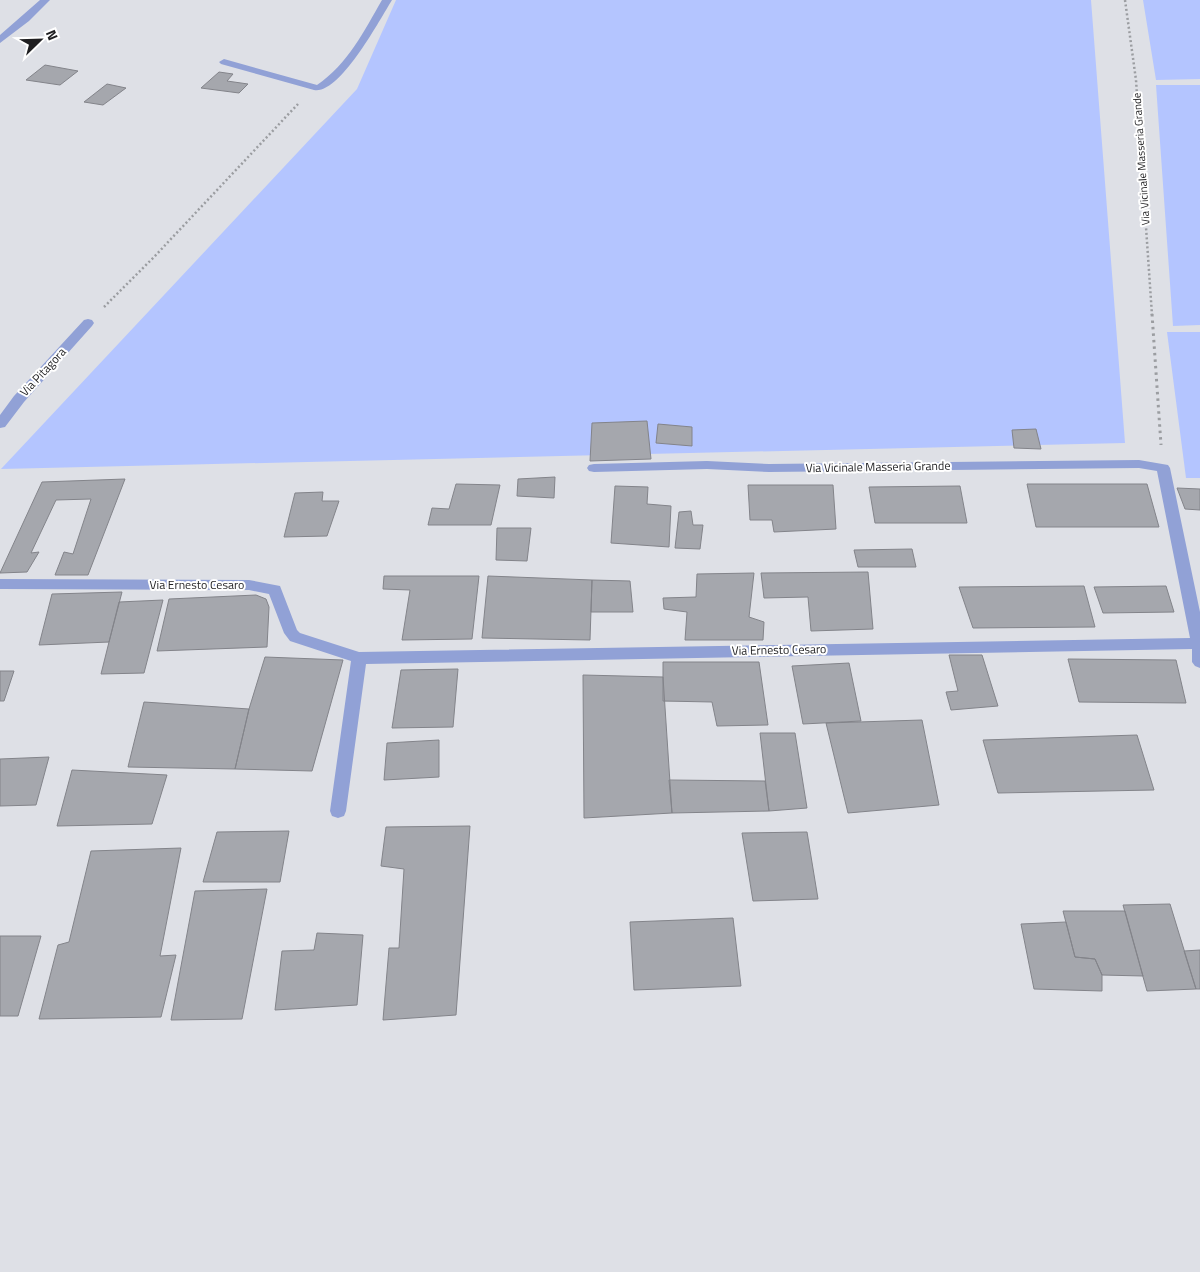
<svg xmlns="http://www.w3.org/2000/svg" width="1200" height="1272" viewBox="0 0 1200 1272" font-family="'Titillium Web',sans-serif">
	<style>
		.green { fill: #b4c5ff }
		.building { fill: #a5a7ad; stroke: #83848a }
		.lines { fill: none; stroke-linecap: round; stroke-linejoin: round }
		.path-far1 { stroke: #9b9da1; stroke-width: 2.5; stroke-dasharray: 2 2.5; stroke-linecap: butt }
		.path { stroke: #9b9da1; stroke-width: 3; stroke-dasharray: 2.5 4; stroke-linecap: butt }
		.minor { fill: #91a1d6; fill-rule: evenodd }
		.labels { text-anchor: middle; stroke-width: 4; stroke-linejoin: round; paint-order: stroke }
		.far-street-label { font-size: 11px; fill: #1e1e20; stroke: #fff }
		.street-label { font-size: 12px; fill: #1e1e20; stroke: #fff }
	</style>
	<rect width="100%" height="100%" fill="#dee0e6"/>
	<path class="green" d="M396 0H1091L1125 443 1 469 357 89Z
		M1143 0H1200V79L1156 80Z
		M1156 85H1200V325L1173 326Z
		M1167 332H1200V478H1186Z"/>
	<path class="building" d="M45 65 78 71 60 85 26 80Z
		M219 72 233 74 227 81 248 84 239 93 201 88Z
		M107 84 126 88 103 105 84 102Z
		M647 421 651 459 590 461 592 423Z
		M658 424 692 427V446L656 443Z
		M1036 429 1041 449 1014 448 1012 430Z
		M555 477 554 498 517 496 518 479Z
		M125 479 88 575H55L64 552 73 554 91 499 56 500 31 553 39 552 27 572 0 573 42 482Z
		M456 484 500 485 491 525H428L432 508 449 509Z
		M1027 484H1147L1159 527H1036Z
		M748 485H833L836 529 774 532 772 520H750Z
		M615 486 648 487 647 504 671 506 669 547 611 543Z
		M960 486 967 523H875L869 487Z
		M1177 488 1200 489V510L1185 509Z
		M323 492 322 501H339L327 536 284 537 295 493Z
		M691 511 693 525H703L700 549 675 548 679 512Z
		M497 528H531L527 561 496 560Z
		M912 549 916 567H858L854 550Z
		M868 572 873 629 811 631 808 597 764 598 761 573Z
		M754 573 749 617 764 622 763 640H685L687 612 664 609 663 598 696 597 697 574Z
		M384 576H479L472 639 402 640 410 590 383 589Z
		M488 576 592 580 590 640 482 638Z
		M592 580 630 581 633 612H591Z
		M1084 586 1095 627 973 628 959 587Z
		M1166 586 1174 612 1103 613 1094 587Z
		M122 592 109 642 39 645 52 594Z
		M256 595 266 599 269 607 267 647 157 651 169 599Z
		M163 600 144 673 101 674 119 602Z
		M949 655H982L998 706 951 710 946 692 958 691Z
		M265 657 343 660 312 771 235 769 249 709Z
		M1068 659 1176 660 1186 703 1079 702Z
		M663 662H759L768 725 717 726 712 702 663 701Z
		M849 663 861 721 803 724 792 666Z
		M458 669 453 727 392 728 401 670Z
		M0 671H14L4 701H0Z
		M583 675 663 677 672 813 584 818Z
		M144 702 249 709 235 769 128 767Z
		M922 720 939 805 848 813 826 723Z
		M760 733H795L807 808 769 811Z
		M1137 735 1154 790 998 793 983 740Z
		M439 740V777L384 780 387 743Z
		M49 757 36 805 0 806V759Z
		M72 770 167 775 152 824 57 826Z
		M669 780 765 781 769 811 672 813Z
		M470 826 456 1015 383 1020 389 948H399L404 869 381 866 386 827Z
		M289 831 280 882H203L217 832Z
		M807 832 818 899 753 901 742 833Z
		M181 848 160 956 176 955 161 1017 39 1019 58 945 69 942 91 851Z
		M267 889 242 1019 171 1020 195 891Z
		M1170 904 1196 989 1147 991 1123 905Z
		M1063 911H1125L1143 976 1102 975 1095 959 1075 957Z
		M733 918 741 986 634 990 630 922Z
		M1066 922 1075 957 1095 959 1102 975V991L1034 989 1021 924Z
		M317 933 363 935 357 1005 275 1010 282 951 314 950Z
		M0 936H41L18 1016H0Z
		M1200 950V989H1196L1184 951Z"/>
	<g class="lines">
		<path class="path-far1" d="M1125 0 1136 80 1152 315
			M104 307 154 257 298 104"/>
		<path class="path" d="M1152 314 1161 445"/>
		<path class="minor" d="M40 0H50L29 21 0 43V35Z
			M382 0H392C380 19 340 95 314 90L221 64 219 62 224 59 317 85C348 64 364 31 382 0Z
			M88 319 92 320 94 323 92 326 24 402 5 427 0 428V415L14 396 84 320Z
			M1139 460 1168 465 1170 468 1200 612V668L1195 666 1192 662V649L366 664 346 811 344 816 338 818 332 816 330 811 351 661 290 641 284 633 269 594 249 590 0 589V579L249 580 280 586 297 630 300 633 359 652 1190 638 1157 471 1139 468 769 472 707 469 594 472 589 471 587 468 589 465 594 464 707 461 769 464Z"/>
	</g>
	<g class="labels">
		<g class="far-street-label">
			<text transform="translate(1141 159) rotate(-94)" y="4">Via Vicinale Masseria Grande</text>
		</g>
		<g class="street-label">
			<text transform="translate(43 372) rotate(-47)" y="4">Via Pitagora</text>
			<text transform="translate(878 467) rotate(-1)" y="4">Via Vicinale Masseria Grande</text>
			<text x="197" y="589">Via Ernesto Cesaro</text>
			<text transform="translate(779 650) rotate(-1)" y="4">Via Ernesto Cesaro</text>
		</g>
	</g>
	<g transform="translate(40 40) rotate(67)" stroke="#ffffff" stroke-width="4" paint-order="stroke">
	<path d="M0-4L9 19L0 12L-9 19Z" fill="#1e1e20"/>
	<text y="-8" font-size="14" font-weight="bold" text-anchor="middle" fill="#1e1e20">N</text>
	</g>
</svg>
